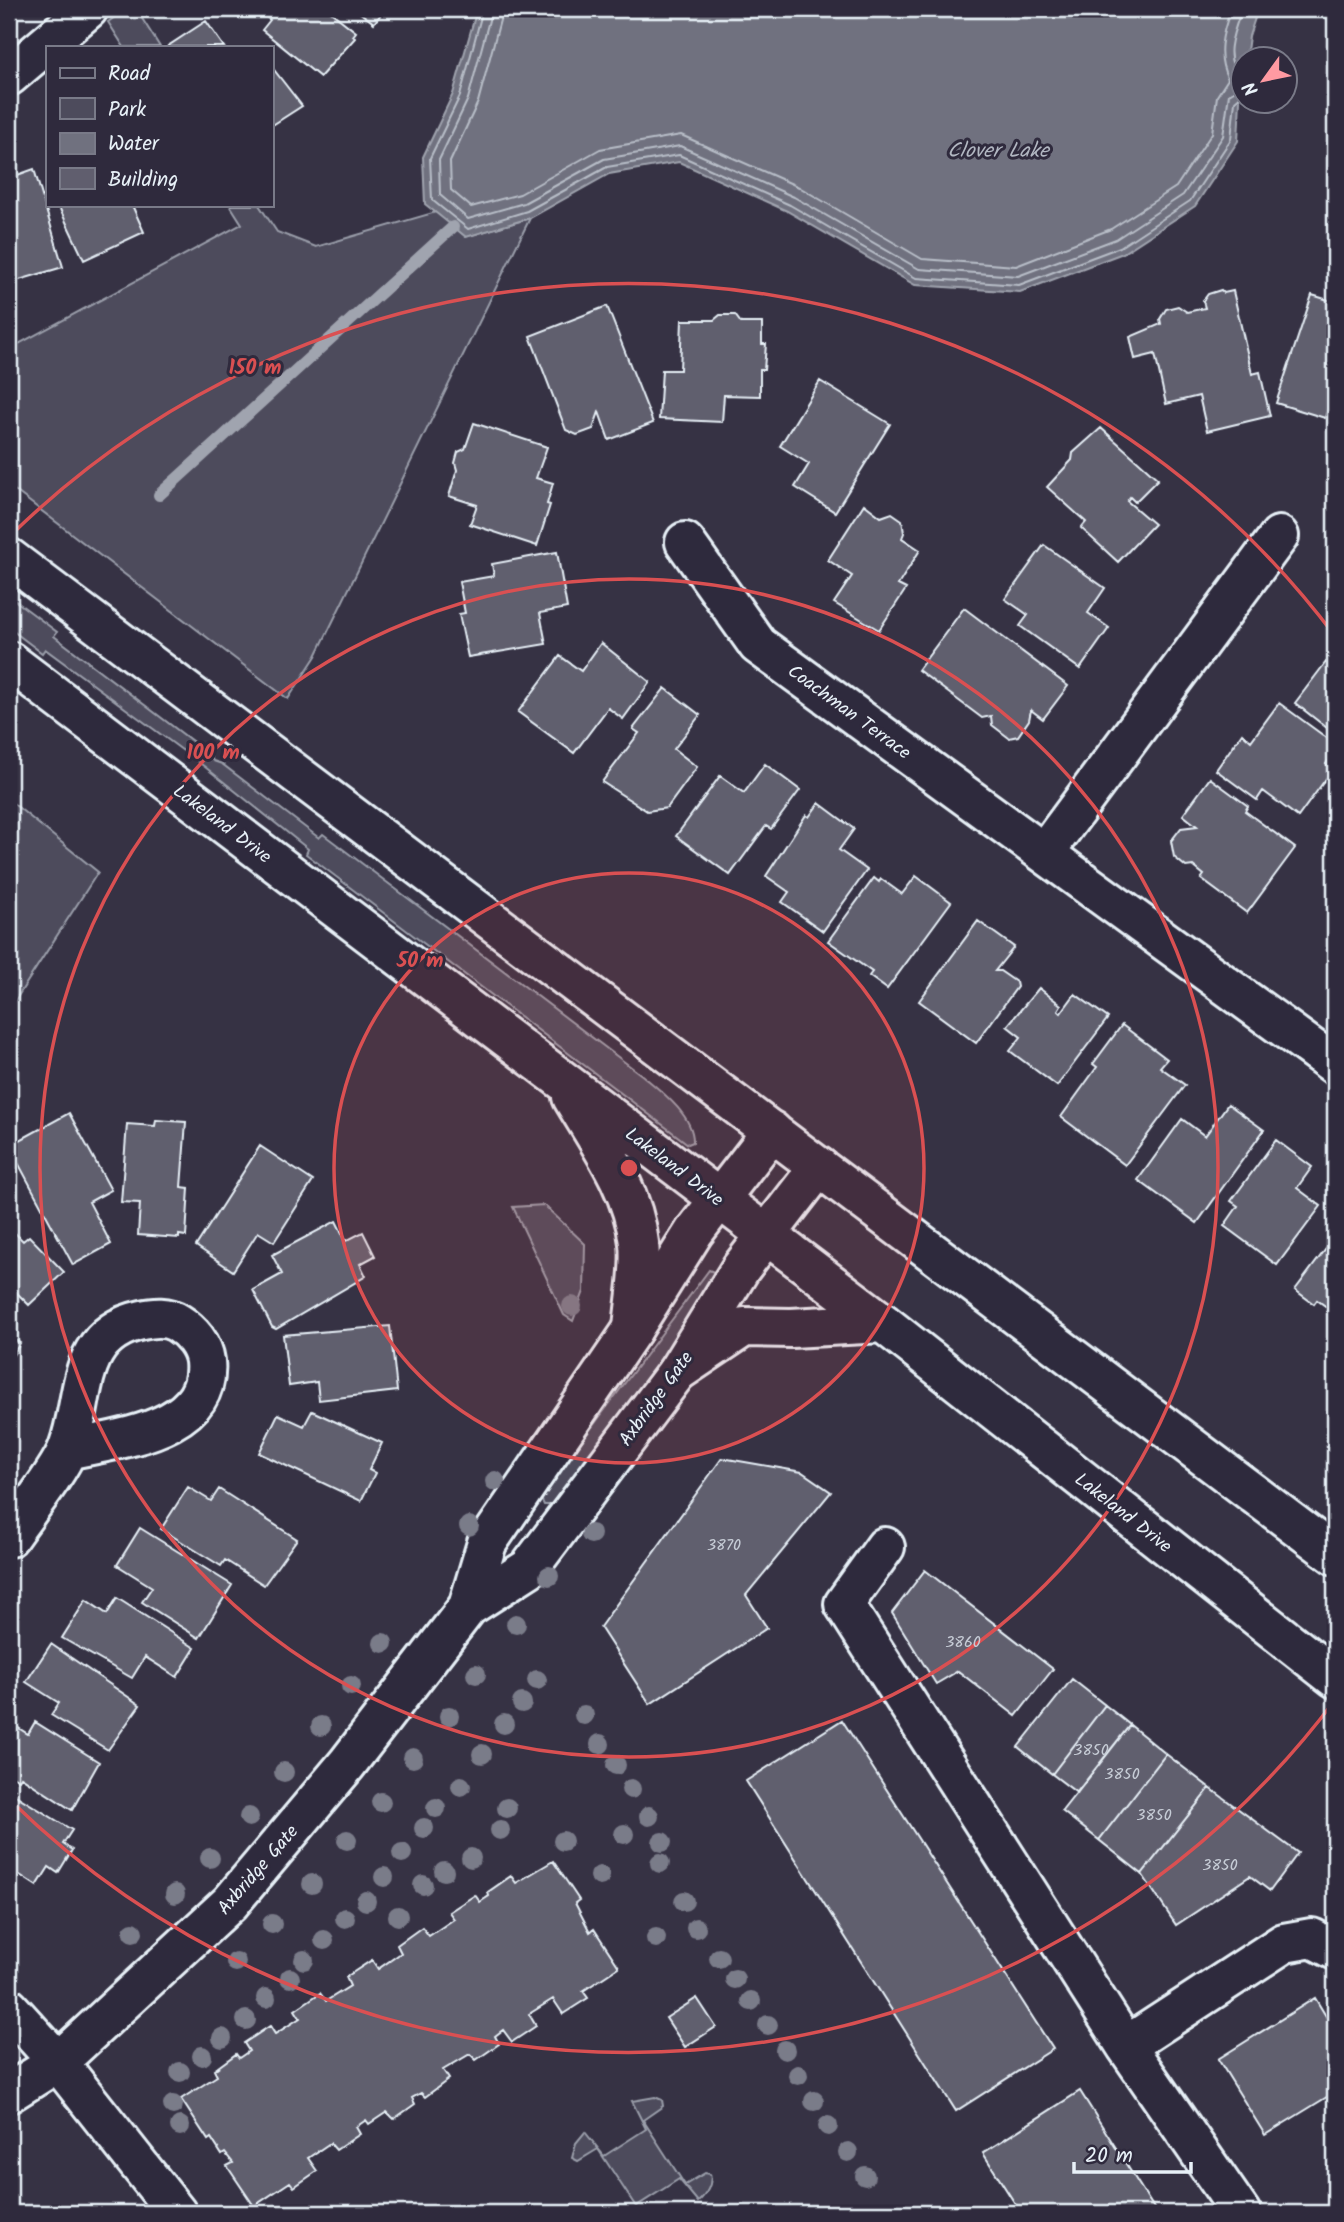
<svg xmlns="http://www.w3.org/2000/svg" width="1344" height="2222" viewBox="0 0 1344 2222" font-family="Kalam,sans-serif">
	<style>
		.green { fill: #4d4b5c; stroke: #9a9eaa; stroke-width: 2 }
		.water { fill: #70717f; stroke: #a0a4af; stroke-width: 2 }
		.lines { fill: none; stroke-linecap: round; stroke-linejoin: round }
		.shore { stroke: #b8bec8; stroke-width: 2 }
		.stream { stroke: #a0a4af; stroke-width: 12 }
		.building { fill: #605e6e; stroke: #e8f1f8; stroke-width: 2 }
		.minor-casing { stroke: #e8f1f8; stroke-width: 44 }
		.major-casing { stroke: #e8f1f8; stroke-width: 44 }
		.minor { stroke: #2f2a3d; stroke-width: 38 }
		.major { stroke: #2f2a3d; stroke-width: 38 }
		.tree { fill: #7a7b89 }
		.ring { fill: none; stroke: #da5052; stroke-width: 3.5 }
		.labels { text-anchor: middle; stroke-width: 6; stroke-linejoin: round; paint-order: stroke }
		.number-label { font-size: 16px; fill: #c6ccd6 }
		.street-label { font-size: 19px; fill: #e8f1f8; stroke: #2f2a3d }
		.water-label { font-size: 21px; font-style: italic; fill: #b2b7c2; stroke: #2f2a3d }
		.centre { fill: #da5052; stroke: #2f2a3d; stroke-width: 3.5 }
		.ring-label { font-size: 21px; text-anchor: middle; font-weight: bold; fill: #da5052; stroke: #2f2a3d; stroke-width: 6; stroke-linejoin: round; paint-order: stroke }
	</style>
	<rect width="100%" height="100%" fill="#363244"/>
	<filter id="ink" filterUnits="userSpaceOnUse"><feTurbulence type="fractalNoise" baseFrequency=".0143" numOctaves="2"/><feDisplacementMap in="SourceGraphic" scale="14" xChannelSelector="R" yChannelSelector="G"/><feConvolveMatrix kernelMatrix="1 2 1 2 8 2 1 2 1" color-interpolation-filters="sRGB"/></filter>
	<g filter="url(#ink)">
		<path class="green" d="M126 9H136L160 47H124L108 22Z
			M230 205H259L277 232 316 247 436 212 466 237 530 218 316 656 288 699 9 486V349L242 224Z
			M9 596 57 632 54 636 209 754 213 761 222 764 319 838 323 834 643 1076C661 1091 694 1116 693 1142L688 1144 306 854 308 849 205 767 45 649 42 653 9 628Z
			M9 800 98 872 9 1010Z
			M544 1205 585 1244 584 1291 573 1321 564 1315 513 1207Z
			M709 1270 716 1273 717 1283 553 1505H544L540 1497Z
			M655 2097 662 2100 663 2106 643 2120 685 2185 705 2173 710 2174C713 2184 706 2195 698 2202L679 2179 637 2206 640 2213 598 2149 578 2161 572 2158 576 2143 585 2132 604 2156 646 2129 632 2101Z"/>
		<path class="water" d="M477 9H1258L1249 36 1246 59 1242 60 1238 141 1195 206 1123 253 1020 292 915 285 787 211 679 162 609 174 530 218 466 237 425 204 423 157 453 94Z"/>
		<g class="lines">
			<path class="shore" d="M483 9 460 96 430 158 432 200 468 229 527 211 607 167 679 155 790 205 916 278 1019 285 1120 247 1190 201 1231 139 1235 101 1242 95
				M492 9 468 99 439 160 440 195 468 219 524 203 604 159 680 146 794 197 919 269 1018 276 1116 239 1183 195 1223 136 1229 94 1242 86
				M503 9 478 102 450 162 451 190 471 207 520 194 600 149 681 135 799 187 922 259 1016 266 1111 229 1176 187 1212 133 1217 96 1228 79C1216 56 1222 33 1231 9
				M1242 9C1235 28 1220 62 1242 74"/>
			<path class="stream" d="M159 495 453 227"/>
		</g>
		<path class="building" d="M257 9H327L356 32 353 36 355 38 320 77 262 30 270 20Z
			M355 9H385L374 23Z
			M206 21 224 47H169L168 46Z
			M271 66 302 106 271 126Z
			M34 169 63 267 9 283V178Z
			M58 205H132L144 232 84 260Z
			M1221 290 1224 293 1233 291 1252 374 1260 372 1270 416 1207 431 1199 396 1166 404 1155 354 1135 359 1130 337 1161 324 1160 319 1166 309 1178 306 1187 312 1205 308 1203 301 1208 294Z
			M1312 295 1335 302V387L1325 418 1276 403Z
			M607 306 653 423 609 440 599 412 593 429 577 435 566 430 530 336Z
			M720 315H735L741 323H762V344H766L764 370H760V396L724 395 722 422 659 419 662 370H680L682 320H714Z
			M820 381 890 424 835 512 795 487 809 464 780 446Z
			M474 423 547 447 536 478 553 483 547 504 550 505 537 546 470 524 477 505 449 496 457 470 455 463 458 452 465 449Z
			M1101 428 1158 479 1135 502 1130 497 1127 501 1154 524 1118 562 1081 528 1086 522 1047 487 1072 460 1073 453Z
			M864 504 881 517 892 513 902 520 904 533 902 538 920 550 898 585 906 589 879 630 834 603 852 576 828 560Z
			M1044 545 1105 588 1088 613 1109 628 1080 669 1020 626 1028 615 1005 599Z
			M557 552 567 608 540 613 546 644 468 657 459 614 465 613 459 582 494 576 492 564Z
			M964 608 1068 686 1043 719 1031 710 1029 720 1018 736 1009 738 992 725 991 716 982 718 918 670Z
			M601 643 650 682 623 719 608 708 574 753 518 712 560 656 581 671Z
			M1326 662 1335 668V726L1331 731 1295 703Z
			M665 688 700 715 674 749 697 767 667 808 647 811 602 782 639 733 633 729Z
			M1279 703 1335 744V751L1326 764 1333 769 1298 817 1263 791 1257 800 1216 770 1242 733 1251 741Z
			M765 764 800 790 771 829 766 826 730 875 676 836 720 776 744 793Z
			M1210 778 1248 806 1245 811 1295 848 1247 913 1201 879 1204 875 1193 866 1186 867 1174 857 1171 841 1181 828 1197 826 1183 815Z
			M819 803 854 829 839 850 867 870 823 931 782 902 789 892 766 876 806 815 809 817Z
			M916 876 951 902 887 989 869 976 872 972 828 941 874 878 879 882 881 879 902 894Z
			M978 921 1014 947 995 971H1000L1016 982 1017 987 976 1043 919 1001Z
			M1039 988 1061 1005 1058 1010 1061 1013 1075 994 1108 1018 1057 1086 1010 1051 1021 1037 1007 1026Z
			M1122 1025 1167 1059 1160 1067 1185 1085 1125 1165 1061 1117 1097 1067 1093 1064Z
			M1228 1104 1264 1130 1197 1223 1138 1180 1182 1119 1205 1136Z
			M69 1113 111 1190 89 1202 111 1244 73 1265 9 1146Z
			M156 1120 186 1122 181 1187 189 1188 186 1236 179 1235V1238L138 1235 140 1203 121 1202 127 1124 155 1126Z
			M1276 1140 1312 1167 1297 1188 1321 1206 1277 1265 1224 1226 1238 1206 1231 1201Z
			M260 1146 313 1181 274 1242 258 1232 233 1271 196 1246Z
			M336 1221 346 1241 363 1232 375 1256 360 1264 366 1276 276 1329 272 1327 253 1290 282 1274 272 1255Z
			M9 1227 23 1241 29 1236 64 1272 29 1305 9 1285Z
			M1335 1237V1313L1317 1300 1314 1304 1295 1290Z
			M390 1326 397 1391 319 1400 317 1382 289 1386 283 1335Z
			M9 1336 20 1343 9 1362Z
			M312 1411 382 1443 369 1470 375 1473 361 1501 259 1453 278 1414 304 1426Z
			M722 1458 802 1472 831 1492 746 1595 767 1628 650 1704 600 1627Z
			M188 1487 211 1501 219 1489 297 1539 264 1585 225 1560 221 1566 161 1529Z
			M140 1528 232 1585 199 1638 142 1602 152 1587 117 1565Z
			M925 1570 1053 1669 1016 1716 958 1671 936 1684 892 1613Z
			M117 1598 195 1648 177 1677 145 1657 132 1678 62 1638 86 1600 107 1614Z
			M51 1644 140 1705 108 1750 51 1715 59 1703 26 1682Z
			M1072 1679 1105 1705 1052 1774 1018 1747Z
			M1105 1705 1130 1725 1077 1793 1052 1774Z
			M842 1720 1053 2049 956 2111 746 1781Z
			M9 1722 28 1734 35 1722 99 1762 72 1810 21 1777 19 1780 9 1774Z
			M1130 1725 1166 1754 1099 1840 1062 1811Z
			M1166 1754 1210 1788 1142 1874 1099 1840Z
			M9 1785 15 1789 12 1793 72 1830 63 1844 72 1850 58 1873 49 1867 37 1886 9 1868Z
			M1210 1788 1298 1853 1270 1891 1250 1876 1176 1925 1142 1874Z
			M553 1861 579 1900 575 1903 590 1932 594 1929 619 1967 583 1991 588 1998 563 2014 553 1999 529 2014 536 2026 512 2042 503 2030 495 2036 499 2044 476 2060 470 2054 443 2070 449 2079 425 2097 421 2093 412 2098 415 2104 394 2119 387 2112 369 2124 366 2120 356 2127 360 2134 336 2150 330 2143 308 2158 317 2171 294 2187 290 2182 254 2206 227 2166 233 2163 225 2153 222 2155 211 2138 208 2140 181 2099 217 2076 214 2070 236 2054 239 2058 249 2051 244 2043 270 2026 275 2034 300 2018 295 2010 320 1993 326 2001 350 1986 346 1977 372 1960 378 1969 401 1953 397 1945 422 1927 429 1936 454 1919 449 1912 475 1895 480 1902 489 1896 488 1892 511 1876 516 1883Z
			M697 1998 716 2027 685 2047 666 2018Z
			M1315 1998 1335 2031V2092L1265 2135 1218 2059Z
			M1080 2091 1157 2213H1021L983 2153Z"/>
		<g class="lines">
			<g class="minor-casing">
				<path id="minor" d="M9 76 88 9
					M685 542 758 645 1335 1065
					M1045 852 1279 536
					M9 1537C24 1515 60 1470 68 1448 87 1398 73 1335 142 1320 155 1317 167 1316 178 1323 191 1331 203 1345 205 1361 212 1431 118 1438 68 1450
					M885 1547 844 1604 1126 2046 1241 2213
					M468 1607 487 1543 633 1329 694 1232 772 1131
					M9 2008 58 2062 177 2213
					M1126 2046 1284 1943 1312 1938 1335 1950
					M9 2093 58 2062 230 1903 347 1764 468 1607 529 1568 677 1372 741 1268 819 1167"/>
			</g>
			<g class="major-casing">
				<path id="major" d="M9 558 1335 1555
					M9 661 883 1323 1335 1678
					M572 1097C599 1143 633 1189 639 1243 642 1270 635 1301 633 1329
					M677 1372 744 1327 791 1328 883 1323"/>
			</g>
			<use href="#minor" class="minor"/>
			<use href="#major" class="major"/>
		</g>
		<g class="tree">
			<circle cx="572" cy="1306" r="10"/>
			<circle cx="495" cy="1481" r="10"/>
			<circle cx="469" cy="1526" r="10"/>
			<circle cx="591" cy="1534" r="10"/>
			<circle cx="549" cy="1576" r="10"/>
			<circle cx="516" cy="1624" r="10"/>
			<circle cx="383" cy="1643" r="10"/>
			<circle cx="476" cy="1674" r="10"/>
			<circle cx="537" cy="1680" r="10"/>
			<circle cx="351" cy="1686" r="10"/>
			<circle cx="522" cy="1703" r="10"/>
			<circle cx="584" cy="1715" r="10"/>
			<circle cx="449" cy="1716" r="10"/>
			<circle cx="504" cy="1724" r="10"/>
			<circle cx="321" cy="1726" r="10"/>
			<circle cx="600" cy="1744" r="10"/>
			<circle cx="482" cy="1754" r="10"/>
			<circle cx="413" cy="1758" r="10"/>
			<circle cx="616" cy="1765" r="10"/>
			<circle cx="284" cy="1772" r="10"/>
			<circle cx="461" cy="1786" r="10"/>
			<circle cx="631" cy="1789" r="10"/>
			<circle cx="381" cy="1802" r="10"/>
			<circle cx="436" cy="1808" r="10"/>
			<circle cx="507" cy="1808" r="10"/>
			<circle cx="649" cy="1816" r="10"/>
			<circle cx="249" cy="1817" r="10"/>
			<circle cx="424" cy="1828" r="10"/>
			<circle cx="500" cy="1830" r="10"/>
			<circle cx="624" cy="1834" r="10"/>
			<circle cx="347" cy="1840" r="10"/>
			<circle cx="563" cy="1841" r="10"/>
			<circle cx="662" cy="1842" r="10"/>
			<circle cx="402" cy="1853" r="10"/>
			<circle cx="210" cy="1858" r="10"/>
			<circle cx="471" cy="1858" r="10"/>
			<circle cx="660" cy="1863" r="10"/>
			<circle cx="444" cy="1871" r="10"/>
			<circle cx="600" cy="1876" r="10"/>
			<circle cx="384" cy="1877" r="10"/>
			<circle cx="312" cy="1884" r="10"/>
			<circle cx="423" cy="1885" r="10"/>
			<circle cx="175" cy="1894" r="10"/>
			<circle cx="366" cy="1901" r="10"/>
			<circle cx="684" cy="1901" r="10"/>
			<circle cx="398" cy="1916" r="10"/>
			<circle cx="345" cy="1918" r="10"/>
			<circle cx="272" cy="1924" r="10"/>
			<circle cx="696" cy="1928" r="10"/>
			<circle cx="133" cy="1932" r="10"/>
			<circle cx="656" cy="1938" r="10"/>
			<circle cx="324" cy="1940" r="10"/>
			<circle cx="719" cy="1958" r="10"/>
			<circle cx="304" cy="1960" r="10"/>
			<circle cx="236" cy="1962" r="10"/>
			<circle cx="290" cy="1978" r="10"/>
			<circle cx="735" cy="1979" r="10"/>
			<circle cx="266" cy="1998" r="10"/>
			<circle cx="751" cy="2001" r="10"/>
			<circle cx="246" cy="2020" r="10"/>
			<circle cx="768" cy="2025" r="10"/>
			<circle cx="222" cy="2038" r="10"/>
			<circle cx="785" cy="2050" r="10"/>
			<circle cx="202" cy="2056" r="10"/>
			<circle cx="180" cy="2072" r="10"/>
			<circle cx="798" cy="2075" r="10"/>
			<circle cx="814" cy="2101" r="10"/>
			<circle cx="173" cy="2105" r="10"/>
			<circle cx="180" cy="2126" r="10"/>
			<circle cx="828" cy="2126" r="10"/>
			<circle cx="848" cy="2152" r="10"/>
			<circle cx="865" cy="2176" r="10"/>
		</g>
	</g>
	<circle cx="629" cy="1168" r="295" fill="#da5052" fill-opacity=".12"/>
	<g class="ring">
		<circle cx="629" cy="1168" r="295"/>
		<circle cx="629" cy="1168" r="589"/>
		<path d="M1335 1700A884 884 0 0 1 9 1799M9 537A884 884 0 0 1 1335 636"/>
	</g>
	<g class="labels">
		<g class="number-label">
			<text x="724" y="1550">3870</text>
			<text x="963" y="1647">3860</text>
			<text x="1091" y="1755">3850</text>
			<text x="1122" y="1779">3850</text>
			<text x="1154" y="1820">3850</text>
			<text x="1220" y="1870">3850</text>
		</g>
		<g class="street-label">
			<text transform="translate(850 711) rotate(36)" y="7">Coachman Terrace</text>
			<text transform="translate(223 823) rotate(37)" y="7">Lakeland Drive</text>
			<text transform="translate(675 1166) rotate(37)" y="7">Lakeland Drive</text>
			<text transform="translate(655 1398) rotate(-54)" y="7">Axbridge Gate</text>
			<text transform="translate(1124 1512) rotate(38)" y="7">Lakeland Drive</text>
			<text transform="translate(257 1869) rotate(-49)" y="7">Axbridge Gate</text>
		</g>
		<g class="water-label">
			<text x="998" y="157">Clover Lake</text>
		</g>
	</g>
	<circle cx="629" cy="1168" r="10" class="centre"/>
	<g class="ring-label">
		<text x="255" y="374">150 m</text>
		<text x="213" y="759">100 m</text>
		<text x="420" y="967">50 m</text>
	</g>
	<rect width="1344" height="2222" fill="none" stroke="#2f2a3d" stroke-width="35"/>
	<rect x="18" y="18" width="1309" height="2187" fill="none" stroke="#e8f1f8" stroke-width="2.5" filter="url(#ink)"/>
	<rect x="46" y="46" width="228" height="161" fill="#2f2a3d" stroke="#797a88" stroke-width="2"/>
	<rect x="60" y="68" width="35" height="10" fill="#2f2a3d" stroke="#797a88" stroke-width="2"/>
	<text x="108" y="80" font-size="21" fill="#e8f1f8">Road</text>
	<rect x="60" y="98" width="35" height="21" fill="#4d4b5c" stroke="#797a88" stroke-width="2"/>
	<text x="108" y="116" font-size="21" fill="#e8f1f8">Park</text>
	<rect x="60" y="133" width="35" height="21" fill="#70717f" stroke="#797a88" stroke-width="2"/>
	<text x="108" y="150" font-size="21" fill="#e8f1f8">Water</text>
	<rect x="60" y="168" width="35" height="21" fill="#605e6e" stroke="#797a88" stroke-width="2"/>
	<text x="108" y="186" font-size="21" fill="#e8f1f8">Building</text>
	<g transform="translate(1264 80) rotate(237)"><circle r="33" fill="#2f2a3d" stroke="#797a88" stroke-width="2"/>
	<path d="M0-5L12 26L0 18L-12 26Z" fill="#ff9aa2"/>
	<text y="-10" font-size="19" font-weight="bold" text-anchor="middle" fill="#e8f1f8">N</text>
	</g>
	<path d="M1074 2162v10h117v-10" fill="none" stroke="#e8f1f8" stroke-width="3.5"/>
	<text x="1085" y="2162" font-size="21" fill="#e8f1f8" stroke="#2f2a3d" stroke-width="5" paint-order="stroke">20 m</text>
</svg>
